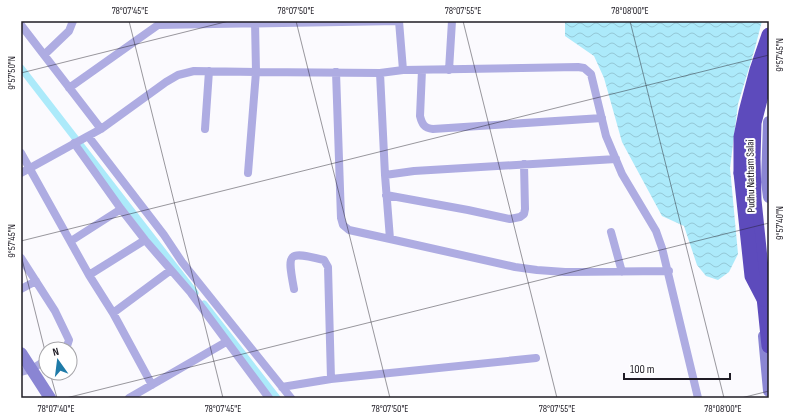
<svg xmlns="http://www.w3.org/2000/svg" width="790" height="419" viewBox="0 0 790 419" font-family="'Sofia Sans Condensed',sans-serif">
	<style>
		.water { fill: url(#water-waves) }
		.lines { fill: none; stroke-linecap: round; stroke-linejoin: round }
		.canal { stroke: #aceafa; stroke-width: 7 }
		.street { stroke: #aeace2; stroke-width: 8 }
		.secondary { stroke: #8a85d3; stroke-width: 12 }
		.highway { stroke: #5d4bbc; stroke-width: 15 }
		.highway-bridge { stroke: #5d4bbc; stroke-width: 15 }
		.ticks { fill: none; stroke: #1f1c25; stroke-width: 1; stroke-opacity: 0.45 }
		.labels { text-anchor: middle; stroke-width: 4; stroke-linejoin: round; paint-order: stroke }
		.street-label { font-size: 11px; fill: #1f1c25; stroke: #fff }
		.neatline { fill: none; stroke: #1f1c25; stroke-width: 1.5 }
		.ticks-label { font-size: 10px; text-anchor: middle; fill: #1f1c25 }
	</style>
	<defs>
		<pattern id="water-waves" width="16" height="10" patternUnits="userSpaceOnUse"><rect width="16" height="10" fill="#aceafa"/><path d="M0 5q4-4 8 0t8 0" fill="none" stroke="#94c8d6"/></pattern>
	</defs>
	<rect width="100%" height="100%" fill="#fbfafe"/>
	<path class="water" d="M565 21H762L755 48 738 104 730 168 738 254 729 272 718 280 706 276 697 265 684 226 662 216 622 142 604 78 594 56 565 36Z"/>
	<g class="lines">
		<path class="canal" d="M21 68 195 293
			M204 304 277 398"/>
		<path class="street" d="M255 21 256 72 380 73
			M399 21 403 70 578 67 584 68 591 74 606 136 622 174 656 231 662 248 698 398
			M21 25 101 129 88 136 164 235 182 262 291 398
			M44 55 69 31 73 21
			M403 70 380 73 385 175 390 239 515 267 537 270 565 272 669 271
			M422 70 420 116C422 124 424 128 433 129L602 118
			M449 70 452 21
			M336 72 341 218 343 225 349 230 390 239
			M69 88 158 25 399 21
			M101 129 166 82 178 75 194 71 256 72 248 173
			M205 129 209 71
			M74 143 121 209 145 240 191 293 269 398
			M21 153 89 275 113 313 152 385
			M21 173 88 136
			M385 175 414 171 616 159
			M386 195 468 210 510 219 520 217 524 214 525 209 524 164
			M611 232 622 272
			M71 241 121 209
			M21 258 55 311 69 340 67 346 62 349
			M89 275 145 240
			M21 289 36 281
			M294 289C287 252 287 251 324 260L328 267 331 379
			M113 313 171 270
			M21 372 32 369 46 360
			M282 387 331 379 536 358
			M129 398 226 342"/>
		<path class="secondary" d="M762 78 769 59
			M769 122 767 182 769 197
			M764 336 769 391
			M21 353 50 398"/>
		<path class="highway" d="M769 70 764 84 754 123 753 159 754 200 769 346
			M741 173V137L746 112 757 70 769 35"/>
		<path class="highway-bridge" d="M741 173 752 276 764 299"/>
	</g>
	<path class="ticks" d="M129 21 223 398M296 21 390 398M463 21 557 398M630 21 724 398M21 73 229 21M21 241 769 55M21 255 46 355M50 373 57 398M66 398 769 223M741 398 769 391"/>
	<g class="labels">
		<g class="street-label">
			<text transform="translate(750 176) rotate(-91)" y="4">Pudhu Natham Salai</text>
		</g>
	</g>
	<rect width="790" height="419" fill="none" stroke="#ffffff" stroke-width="44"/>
	<g transform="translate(58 361) rotate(346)"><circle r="19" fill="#ffffff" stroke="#a5a4a8"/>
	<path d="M0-3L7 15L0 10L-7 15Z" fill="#1f7ba8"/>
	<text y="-6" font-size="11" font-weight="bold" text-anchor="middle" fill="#1f1c25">N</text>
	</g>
	<path d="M624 373v6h106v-6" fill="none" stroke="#1f1c25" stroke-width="2"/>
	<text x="630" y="373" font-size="12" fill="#1f1c25" stroke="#ffffff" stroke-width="3" paint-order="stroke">100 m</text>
	<rect x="22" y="22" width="746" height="375" class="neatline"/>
	<g class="ticks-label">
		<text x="130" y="14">78°07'45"E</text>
		<text x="296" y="14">78°07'50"E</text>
		<text x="463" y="14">78°07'55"E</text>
		<text x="630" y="14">78°08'00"E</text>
		<text transform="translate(779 55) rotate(-90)" y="4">9°57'45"N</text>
		<text transform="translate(11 73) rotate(-90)" y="4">9°57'50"N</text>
		<text transform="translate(779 223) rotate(-90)" y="4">9°57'40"N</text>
		<text transform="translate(11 241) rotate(-90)" y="4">9°57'45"N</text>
		<text x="56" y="412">78°07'40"E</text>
		<text x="223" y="412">78°07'45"E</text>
		<text x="390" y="412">78°07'50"E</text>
		<text x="557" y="412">78°07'55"E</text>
		<text x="723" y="412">78°08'00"E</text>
	</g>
</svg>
